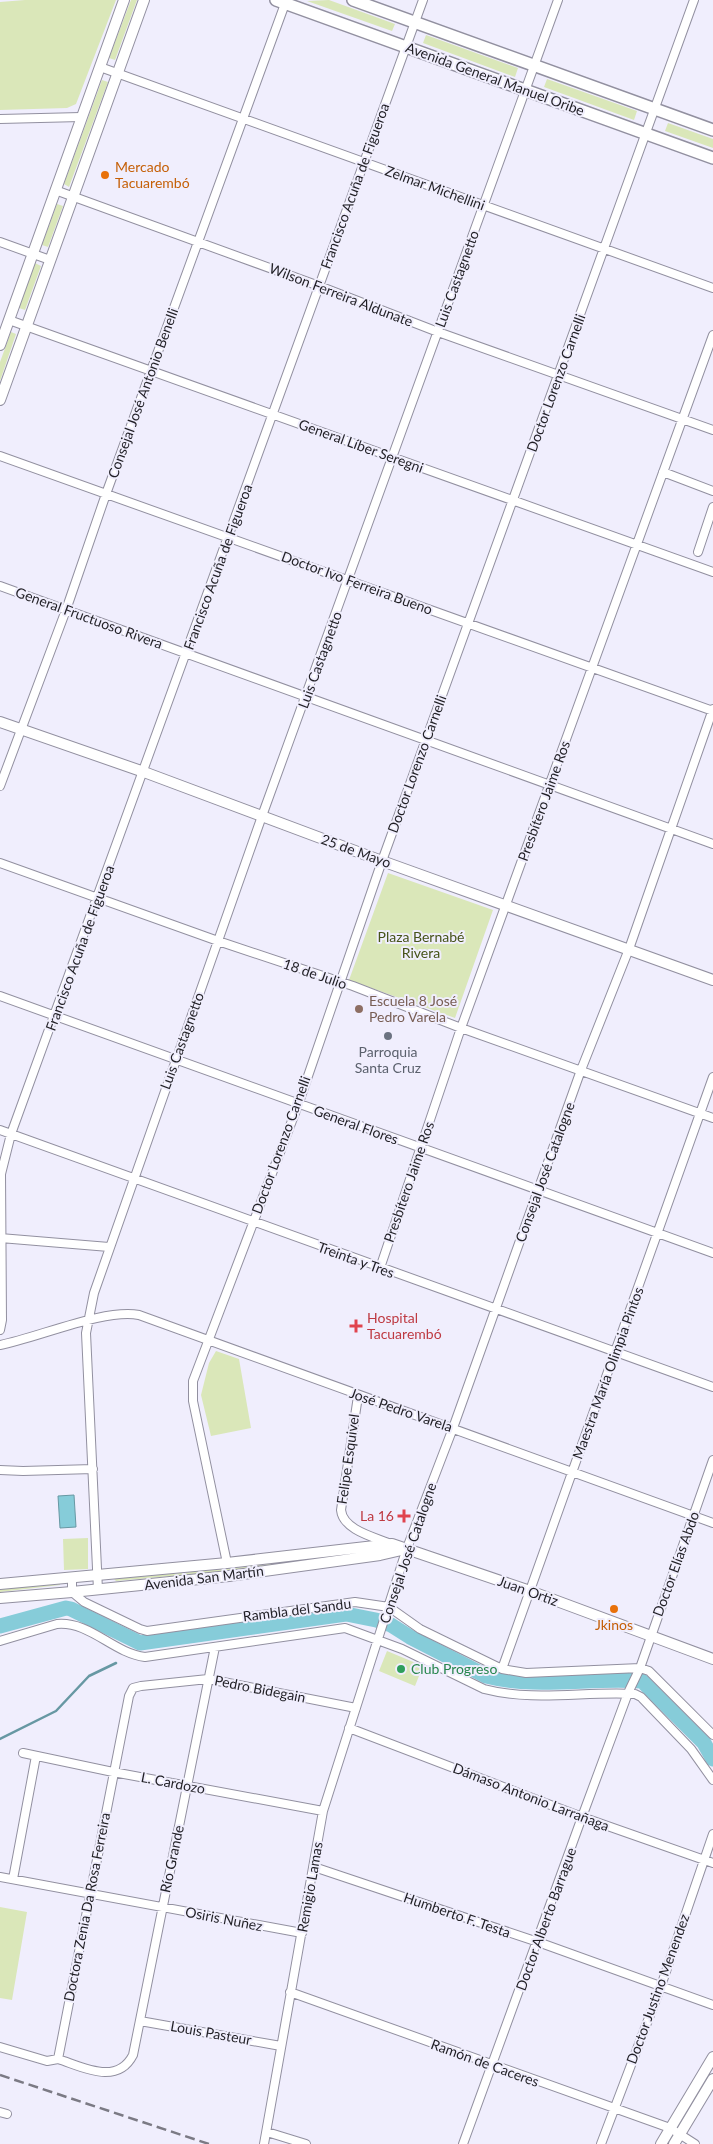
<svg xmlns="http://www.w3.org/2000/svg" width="713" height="2144" viewBox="0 0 713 2144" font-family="Lato,sans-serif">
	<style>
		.green { fill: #dae7b9 }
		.water { fill: #86ccd9; stroke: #6798a3 }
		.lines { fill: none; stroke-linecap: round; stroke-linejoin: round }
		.stream { stroke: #6798a3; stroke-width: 2.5 }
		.river { stroke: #86ccd9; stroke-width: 15 }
		.minor-casing { stroke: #9290a0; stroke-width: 10 }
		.tertiary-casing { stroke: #9290a0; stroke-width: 12 }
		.secondary-casing { stroke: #9290a0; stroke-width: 14 }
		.minor { stroke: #fff; stroke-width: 8 }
		.tertiary { stroke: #fff; stroke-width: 10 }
		.secondary { stroke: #fff; stroke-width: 11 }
		.rail { stroke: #7b7a84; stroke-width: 2.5; stroke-dasharray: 10 5; stroke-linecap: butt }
		.food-dot { fill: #e8710a; stroke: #f0eefd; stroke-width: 2 }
		.education-dot { fill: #8d6e63; stroke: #f0eefd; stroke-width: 2 }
		.worship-dot { fill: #6b7280; stroke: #f0eefd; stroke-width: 2 }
		.health-dot { fill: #e0444e; stroke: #f0eefd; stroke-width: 2 }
		.leisure-dot { fill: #2e9e5b; stroke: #f0eefd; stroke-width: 2 }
		.labels { text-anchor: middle; stroke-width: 4; stroke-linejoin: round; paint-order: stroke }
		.street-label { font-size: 14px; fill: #201f25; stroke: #f0eefd }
		.food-label { font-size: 14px; fill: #c56008; stroke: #f0eefd; text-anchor: start }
		.park-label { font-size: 14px; fill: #465319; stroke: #f0eefd }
		.education-label { font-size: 14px; fill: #785e54; stroke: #f0eefd; text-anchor: start }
		.worship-label { font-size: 14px; fill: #5b616d; stroke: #f0eefd }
		.health-label { font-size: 14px; fill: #be3a42; stroke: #f0eefd; text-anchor: start }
		.leisure-label { font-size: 14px; fill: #27864d; stroke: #f0eefd; text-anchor: start }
	</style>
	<rect width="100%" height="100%" fill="#f0eefd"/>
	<path class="green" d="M25 0H116L76 104 67 108 0 110V2Z
		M131 0H137L115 60 109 58Z
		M329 0 395 24 392 31 307 1Z
		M426 35 518 68 515 77 423 43Z
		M547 79 637 111 634 120 544 87Z
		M102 80 108 82 69 187 64 184Z
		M668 123 713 139V148L665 131Z
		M57 204 63 206 48 247 42 245Z
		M35 263 41 266 25 310 19 308Z
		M11 332 16 334 0 381V362Z
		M388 873 493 910 455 1018 349 980Z
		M216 1351 239 1359 251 1428 211 1436 201 1395 209 1363Z
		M88 1538V1569L64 1570 63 1539Z
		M373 1550V1552L236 1570 116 1581 114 1579 236 1568Z
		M60 1584V1585L0 1592V1589Z
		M387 1651 423 1666 415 1686 379 1671Z
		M0 1907 27 1912 12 2000 0 1998Z"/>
	<path class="water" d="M74 1495 76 1527 60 1528 58 1496Z"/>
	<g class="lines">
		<path class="stream" d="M0 1739 56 1711 89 1676 116 1663"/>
		<path class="river" d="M0 1626 66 1608 71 1609 140 1643 346 1614 376 1620 391 1625 410 1637 486 1676C537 1689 590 1677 642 1681L704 1743 713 1759"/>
		<g class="minor-casing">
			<path id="minor" d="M100 67 713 288
				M0 119 81 117
				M55 190 319 286 438 332 713 430
				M0 242 50 260
				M9 320 713 572
				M0 456 713 711
				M663 472 713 491
				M698 552 713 507
				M0 586 713 844
				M0 786 66 610 106 494 286 1
				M0 863 218 941 353 986 461 1028 713 1118
				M0 996 713 1253
				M0 1130 713 1387
				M0 1238 109 1247
				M380 1268 461 1028 713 335
				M0 1330 2 1320 1 1174 11 1134 423 0
				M0 1345C37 1338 105 1308 139 1315L713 1523
				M358 1396 341 1510C343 1530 374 1537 391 1544
				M0 1470 23 1471 93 1469
				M227 1563 193 1401V1381L298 1105 382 861 694 0
				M72 1578V1592L84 1602 140 1629 147 1631 355 1602 389 1607 420 1629 502 1669 526 1673 640 1668 649 1671 713 1735
				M98 1590 86 1333 94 1293 262 816 558 0
				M0 1641 57 1624C90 1621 113 1653 145 1657L345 1628 402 1649 484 1689C534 1702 584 1691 635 1694L641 1697 691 1749 713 1780
				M215 1647 133 2055C117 2086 83 2067 58 2059L129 1696 133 1688 141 1686 208 1679 356 1708
				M502 1669 713 1077
				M349 1728 582 1817 713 1863
				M23 1753 113 1772 323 1811
				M314 1867 538 1942 713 2005
				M0 1877 302 1933
				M13 1879 36 1756
				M290 1992 670 2128 695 2144
				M140 2021 281 2046
				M0 2047 47 2061 58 2059
				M0 2112 7 2114
				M267 2132 306 2144
				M264 2144 323 1811 407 1548 453 1428 581 1070 629 949 713 709
				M463 2144 582 1817 628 1693 640 1668 713 1460
				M601 2144 661 1986 713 1834"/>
		</g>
		<g class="tertiary-casing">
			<path id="tertiary" d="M0 345 124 0
				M0 400 144 0
				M0 722 144 772 382 861 713 980
				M0 1584 227 1563 392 1544 530 1591 713 1659
				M0 1598 72 1592 229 1576 380 1555 406 1549
				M661 2144 713 2057
				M674 2144 713 2079"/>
		</g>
		<g class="secondary-casing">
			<path id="secondary" d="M276 0 713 158
				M353 0 713 130"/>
		</g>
		<use href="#minor" class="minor"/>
		<use href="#tertiary" class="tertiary"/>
		<use href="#secondary" class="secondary"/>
		<path class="rail" d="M0 2075 209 2144"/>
	</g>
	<g class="food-dot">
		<circle cx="105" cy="175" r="5"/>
		<circle cx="614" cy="1609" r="5"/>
	</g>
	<circle class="education-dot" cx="359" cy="1009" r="5"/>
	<circle class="worship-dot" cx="388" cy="1036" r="5"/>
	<g class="health-dot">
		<path d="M353.5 1318.5h5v5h5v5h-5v5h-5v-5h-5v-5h5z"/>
		<path d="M401.5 1508.5h5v5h5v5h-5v5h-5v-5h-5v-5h5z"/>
	</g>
	<circle class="leisure-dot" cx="401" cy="1669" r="5"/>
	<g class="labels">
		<g class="street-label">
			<text transform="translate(495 79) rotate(20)" y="5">Avenida General Manuel Oribe</text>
			<text transform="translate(355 186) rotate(-70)" y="5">Francisco Acuña de Figueroa</text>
			<text transform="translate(435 188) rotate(20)" y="5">Zelmar Michellini</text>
			<text transform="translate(457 279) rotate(-70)" y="5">Luis Castagnetto</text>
			<text transform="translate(341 295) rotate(21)" y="5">Wilson Ferreira Aldunate</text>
			<text transform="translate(556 383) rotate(-70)" y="5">Doctor Lorenzo Carnelli</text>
			<text transform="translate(143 393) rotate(-70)" y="5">Consejal José Antonio Benelli</text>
			<text transform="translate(361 446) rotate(20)" y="5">General Líber Seregni</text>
			<text transform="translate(218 567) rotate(-70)" y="5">Francisco Acuña de Figueroa</text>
			<text transform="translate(357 583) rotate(20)" y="5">Doctor Ivo Ferreira Bueno</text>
			<text transform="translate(89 618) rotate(20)" y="5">General Fructuoso Rivera</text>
			<text transform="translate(320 660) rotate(-70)" y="5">Luis Castagnetto</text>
			<text transform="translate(417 764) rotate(-70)" y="5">Doctor Lorenzo Carnelli</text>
			<text transform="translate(544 801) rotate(-70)" y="5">Presbítero Jaime Ros</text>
			<text transform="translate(356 851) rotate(20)" y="5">25 de Mayo</text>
			<text transform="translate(80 948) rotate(-70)" y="5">Francisco Acuña de Figueroa</text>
			<text transform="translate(315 974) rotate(19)" y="5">18 de Julio</text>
			<text transform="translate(182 1041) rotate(-70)" y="5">Luis Castagnetto</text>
			<text transform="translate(356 1125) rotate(20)" y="5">General Flores</text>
			<text transform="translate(281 1145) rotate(-70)" y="5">Doctor Lorenzo Carnelli</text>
			<text transform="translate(545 1172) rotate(-70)" y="5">Consejal José Catalogne</text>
			<text transform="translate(409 1182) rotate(-71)" y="5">Presbítero Jaime Ros</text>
			<text transform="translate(356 1260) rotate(20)" y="5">Treinta y Tres</text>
			<text transform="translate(608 1373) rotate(-70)" y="5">Maestra María Olimpia Pintos</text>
			<text transform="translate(401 1410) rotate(19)" y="5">José Pedro Varela</text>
			<text transform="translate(348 1459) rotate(-82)" y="5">Felipe Esquivel</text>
			<text transform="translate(408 1553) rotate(-71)" y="5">Consejal José Catalogne</text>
			<text transform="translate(676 1564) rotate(-70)" y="5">Doctor Elías Abdo</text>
			<text transform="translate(204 1578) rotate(-7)" y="5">Avenida San Martín</text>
			<text transform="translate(528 1591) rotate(20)" y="5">Juan Ortiz</text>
			<text transform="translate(297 1610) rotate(-7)" y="5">Rambla del Sandu</text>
			<text transform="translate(260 1689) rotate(11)" y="5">Pedro Bidegain</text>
			<text transform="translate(173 1783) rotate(11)" y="5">L. Cardozo</text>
			<text transform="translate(531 1797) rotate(21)" y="5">Dámaso Antonio Larrañaga</text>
			<text transform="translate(172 1859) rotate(-78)" y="5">Río Grande</text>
			<text transform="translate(310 1887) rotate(-80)" y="5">Remigio Lamas</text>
			<text transform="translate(87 1907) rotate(-79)" y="5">Doctora Zenia Da Rosa Ferreira</text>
			<text transform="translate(457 1915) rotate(19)" y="5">Humberto F. Testa</text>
			<text transform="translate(224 1919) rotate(11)" y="5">Osiris Nuñez</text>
			<text transform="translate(546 1919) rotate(-70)" y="5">Doctor Alberto Barrague</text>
			<text transform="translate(658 1989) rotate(-70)" y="5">Doctor Justino Menendez</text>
			<text transform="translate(211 2033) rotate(10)" y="5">Louis Pasteur</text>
			<text transform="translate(485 2063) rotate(20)" y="5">Ramón de Caceres</text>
		</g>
		<g class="food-label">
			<text x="115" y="172">Mercado<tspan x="115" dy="16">Tacuarembó</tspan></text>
			<text x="614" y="1630" text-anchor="middle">Jkinos</text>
		</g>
		<g class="park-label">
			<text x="421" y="942">Plaza Bernabé<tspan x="421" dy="16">Rivera</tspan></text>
		</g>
		<g class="education-label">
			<text x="369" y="1006">Escuela 8 José<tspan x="369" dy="16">Pedro Varela</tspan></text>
		</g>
		<g class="worship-label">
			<text x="388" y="1057">Parroquia<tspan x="388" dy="16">Santa Cruz</tspan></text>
		</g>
		<g class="health-label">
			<text x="367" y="1323">Hospital<tspan x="367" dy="16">Tacuarembó</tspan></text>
			<text x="394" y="1521" text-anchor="end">La 16</text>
		</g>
		<g class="leisure-label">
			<text x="411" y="1674">Club Progreso</text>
		</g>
	</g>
</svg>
